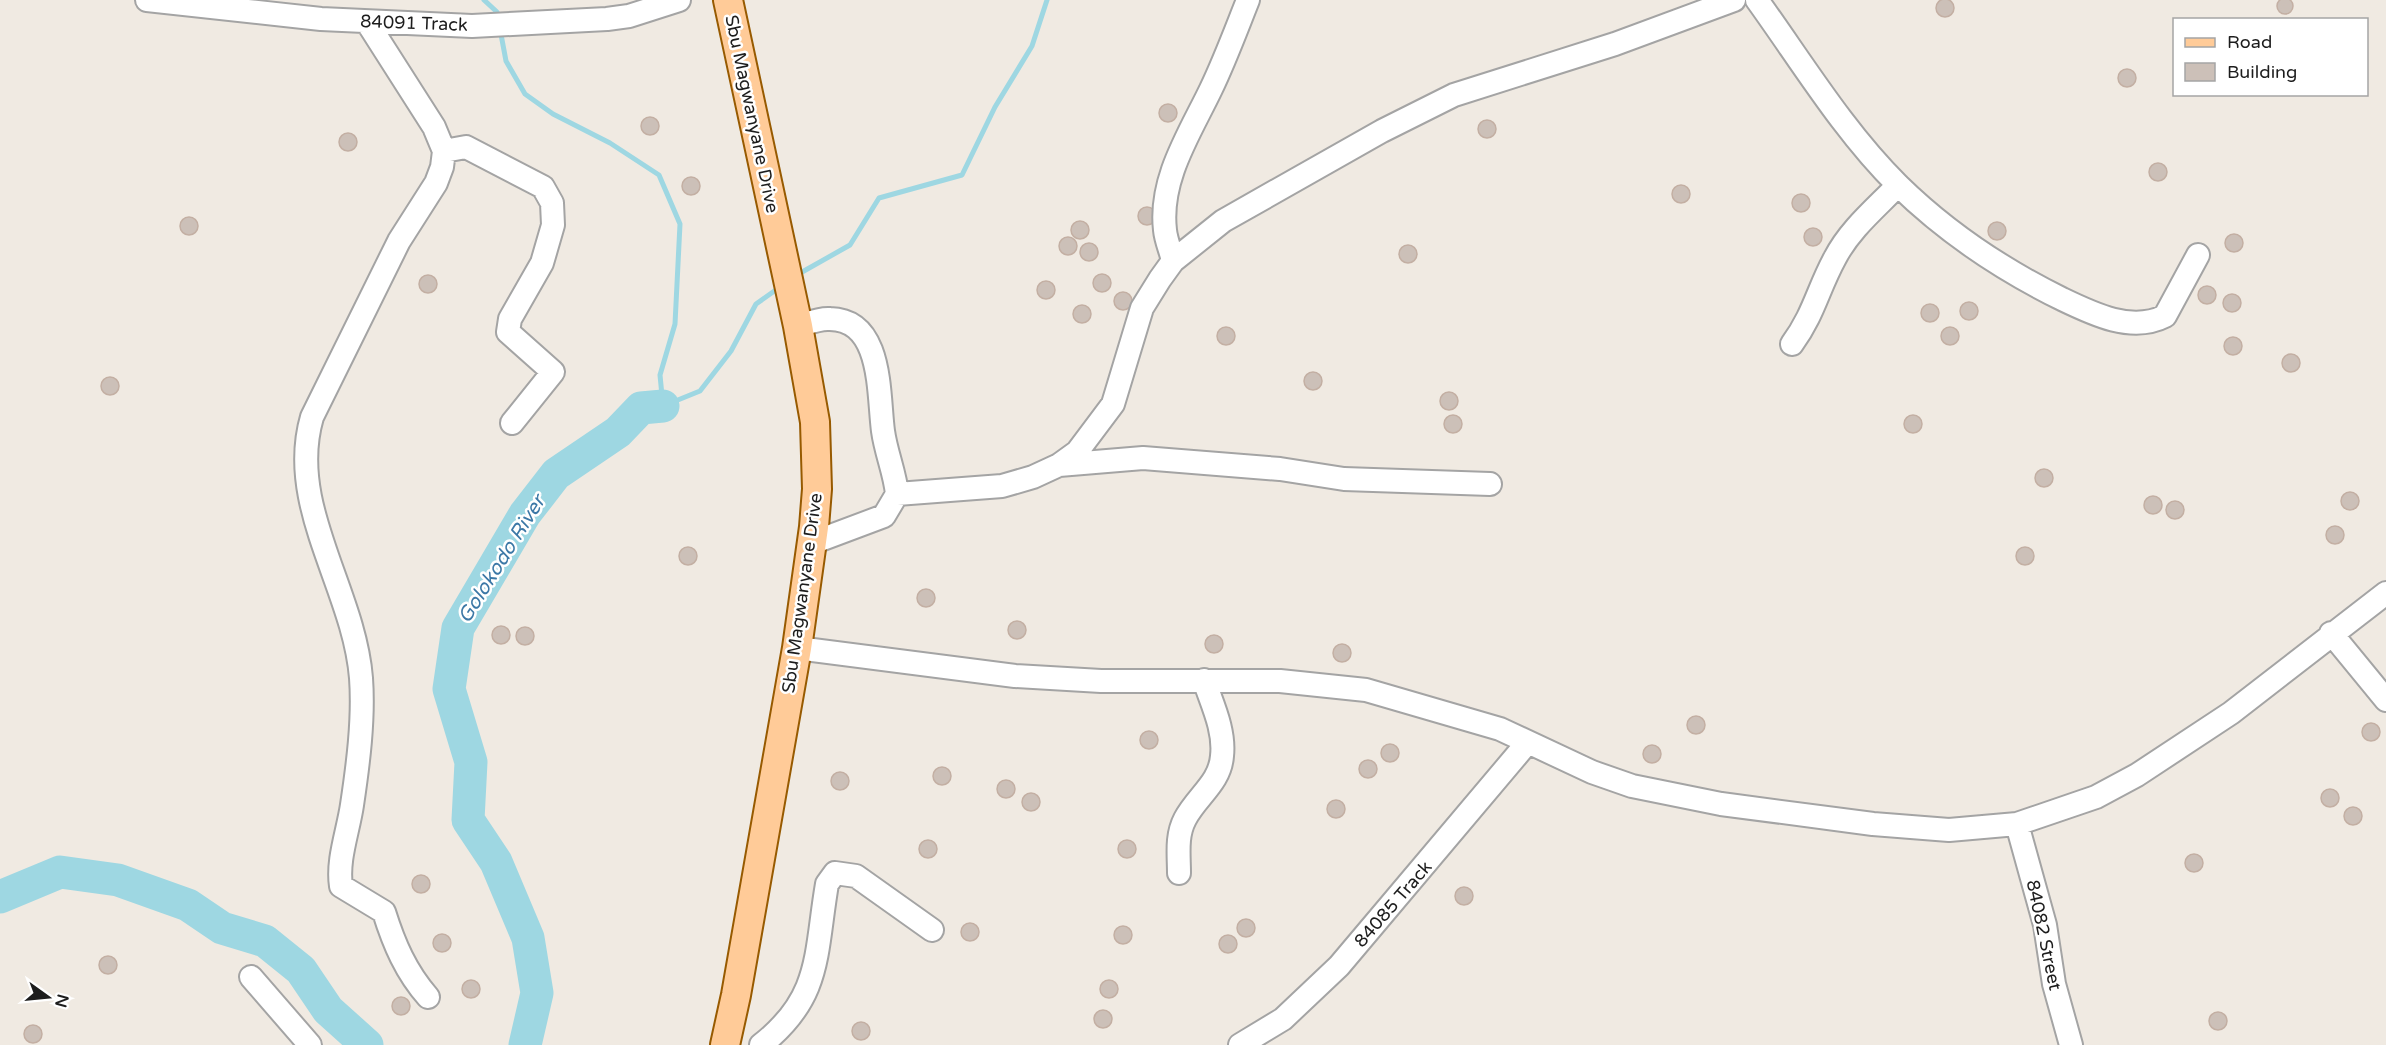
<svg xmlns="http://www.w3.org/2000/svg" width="2386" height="1045" viewBox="0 0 2386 1045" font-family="'Varela Round',sans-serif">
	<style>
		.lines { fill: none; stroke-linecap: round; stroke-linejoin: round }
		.stream { stroke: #9ed7e2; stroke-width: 5 }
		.river { stroke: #9ed7e2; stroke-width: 33 }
		.building { fill: #ccc0b8; stroke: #c3afa3; stroke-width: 1.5 }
		.minor-casing { stroke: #a4a4a4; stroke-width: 26 }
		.major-casing { stroke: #975a00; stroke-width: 32 }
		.minor { stroke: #fff; stroke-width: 22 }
		.major { stroke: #ffcb98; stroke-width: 28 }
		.labels { text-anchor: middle; stroke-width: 5; stroke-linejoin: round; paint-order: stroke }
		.street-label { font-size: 18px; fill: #1d1d1d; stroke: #fff }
		.water-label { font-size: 20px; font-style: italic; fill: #3c78a6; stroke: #fff }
	</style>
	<rect width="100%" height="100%" fill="#f0eae2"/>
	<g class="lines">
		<path class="stream" d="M484 0 497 12 498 19
			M500 29 506 61 525 94 553 114 610 143 659 175 680 224 675 324 660 375 663 406 700 391 731 351 756 304 780 287
			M795 276 850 245 879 198 962 175 995 107 1032 46 1047 0"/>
		<path class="river" d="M0 897 60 872 118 880 188 905 222 928 265 941 301 970 328 1010 367 1045
			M525 1045 537 993 528 938 496 862 468 820 471 762 449 689 458 628 525 514 556 474 618 432 641 408 663 406"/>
	</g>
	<path class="building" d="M2277 6a8 8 0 1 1 16 0a8 8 0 1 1-16 0Z
		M1936 8a9 9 0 1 1 18 0a9 9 0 1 1-18 0Z
		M2118 78a9 9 0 1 1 18 0a9 9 0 1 1-18 0Z
		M1159 113a9 9 0 1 1 18 0a9 9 0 1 1-18 0Z
		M641 126a9 9 0 1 1 18 0a9 9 0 1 1-18 0Z
		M1478 129a9 9 0 1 1 18 0a9 9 0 1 1-18 0Z
		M339 142a9 9 0 1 1 18 0a9 9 0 1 1-18 0Z
		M2149 172a9 9 0 1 1 18 0a9 9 0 1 1-18 0Z
		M682 186a9 9 0 1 1 18 0a9 9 0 1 1-18 0Z
		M1672 194a9 9 0 1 1 18 0a9 9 0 1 1-18 0Z
		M1792 203a9 9 0 1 1 18 0a9 9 0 1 1-18 0Z
		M1138 216a9 9 0 1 1 18 0a9 9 0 1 1-18 0Z
		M180 226a9 9 0 1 1 18 0a9 9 0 1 1-18 0Z
		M1071 230a9 9 0 1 1 18 0a9 9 0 1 1-18 0Z
		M1988 231a9 9 0 1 1 18 0a9 9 0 1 1-18 0Z
		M1804 237a9 9 0 1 1 18 0a9 9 0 1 1-18 0Z
		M2225 243a9 9 0 1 1 18 0a9 9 0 1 1-18 0Z
		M1059 246a9 9 0 1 1 18 0a9 9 0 1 1-18 0Z
		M1080 252a9 9 0 1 1 18 0a9 9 0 1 1-18 0Z
		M1399 254a9 9 0 1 1 18 0a9 9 0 1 1-18 0Z
		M1093 283a9 9 0 1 1 18 0a9 9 0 1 1-18 0Z
		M419 284a9 9 0 1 1 18 0a9 9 0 1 1-18 0Z
		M1037 290a9 9 0 1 1 18 0a9 9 0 1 1-18 0Z
		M2198 295a9 9 0 1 1 18 0a9 9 0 1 1-18 0Z
		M1114 301a9 9 0 1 1 18 0a9 9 0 1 1-18 0Z
		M2223 303a9 9 0 1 1 18 0a9 9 0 1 1-18 0Z
		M1960 311a9 9 0 1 1 18 0a9 9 0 1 1-18 0Z
		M1921 313a9 9 0 1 1 18 0a9 9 0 1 1-18 0Z
		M1073 314a9 9 0 1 1 18 0a9 9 0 1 1-18 0Z
		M1941 336a9 9 0 1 1 18 0a9 9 0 1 1-18 0Z
		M1217 336a9 9 0 1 1 18 0a9 9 0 1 1-18 0Z
		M2224 346a9 9 0 1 1 18 0a9 9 0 1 1-18 0Z
		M2282 363a9 9 0 1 1 18 0a9 9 0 1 1-18 0Z
		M1304 381a9 9 0 1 1 18 0a9 9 0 1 1-18 0Z
		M101 386a9 9 0 1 1 18 0a9 9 0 1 1-18 0Z
		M1440 401a9 9 0 1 1 18 0a9 9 0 1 1-18 0Z
		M1904 424a9 9 0 1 1 18 0a9 9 0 1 1-18 0Z
		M1444 424a9 9 0 1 1 18 0a9 9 0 1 1-18 0Z
		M2035 478a9 9 0 1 1 18 0a9 9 0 1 1-18 0Z
		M2341 501a9 9 0 1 1 18 0a9 9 0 1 1-18 0Z
		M2144 505a9 9 0 1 1 18 0a9 9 0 1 1-18 0Z
		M2166 510a9 9 0 1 1 18 0a9 9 0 1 1-18 0Z
		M2326 535a9 9 0 1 1 18 0a9 9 0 1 1-18 0Z
		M679 556a9 9 0 1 1 18 0a9 9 0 1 1-18 0Z
		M2016 556a9 9 0 1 1 18 0a9 9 0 1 1-18 0Z
		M917 598a9 9 0 1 1 18 0a9 9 0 1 1-18 0Z
		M1008 630a9 9 0 1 1 18 0a9 9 0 1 1-18 0Z
		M492 635a9 9 0 1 1 18 0a9 9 0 1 1-18 0Z
		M516 636a9 9 0 1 1 18 0a9 9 0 1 1-18 0Z
		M1205 644a9 9 0 1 1 18 0a9 9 0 1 1-18 0Z
		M1333 653a9 9 0 1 1 18 0a9 9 0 1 1-18 0Z
		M1687 725a9 9 0 1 1 18 0a9 9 0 1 1-18 0Z
		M2362 732a9 9 0 1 1 18 0a9 9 0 1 1-18 0Z
		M1140 740a9 9 0 1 1 18 0a9 9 0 1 1-18 0Z
		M1381 753a9 9 0 1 1 18 0a9 9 0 1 1-18 0Z
		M1643 754a9 9 0 1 1 18 0a9 9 0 1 1-18 0Z
		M1359 769a9 9 0 1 1 18 0a9 9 0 1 1-18 0Z
		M933 776a9 9 0 1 1 18 0a9 9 0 1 1-18 0Z
		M831 781a9 9 0 1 1 18 0a9 9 0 1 1-18 0Z
		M997 789a9 9 0 1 1 18 0a9 9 0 1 1-18 0Z
		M2321 798a9 9 0 1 1 18 0a9 9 0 1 1-18 0Z
		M1022 802a9 9 0 1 1 18 0a9 9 0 1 1-18 0Z
		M1327 809a9 9 0 1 1 18 0a9 9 0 1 1-18 0Z
		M2344 816a9 9 0 1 1 18 0a9 9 0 1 1-18 0Z
		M919 849a9 9 0 1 1 18 0a9 9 0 1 1-18 0Z
		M1118 849a9 9 0 1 1 18 0a9 9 0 1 1-18 0Z
		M2185 863a9 9 0 1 1 18 0a9 9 0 1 1-18 0Z
		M412 884a9 9 0 1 1 18 0a9 9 0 1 1-18 0Z
		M1455 896a9 9 0 1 1 18 0a9 9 0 1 1-18 0Z
		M1237 928a9 9 0 1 1 18 0a9 9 0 1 1-18 0Z
		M961 932a9 9 0 1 1 18 0a9 9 0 1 1-18 0Z
		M1114 935a9 9 0 1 1 18 0a9 9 0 1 1-18 0Z
		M433 943a9 9 0 1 1 18 0a9 9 0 1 1-18 0Z
		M1219 944a9 9 0 1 1 18 0a9 9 0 1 1-18 0Z
		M99 965a9 9 0 1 1 18 0a9 9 0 1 1-18 0Z
		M462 989a9 9 0 1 1 18 0a9 9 0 1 1-18 0Z
		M1100 989a9 9 0 1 1 18 0a9 9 0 1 1-18 0Z
		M392 1006a9 9 0 1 1 18 0a9 9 0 1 1-18 0Z
		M1094 1019a9 9 0 1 1 18 0a9 9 0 1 1-18 0Z
		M2209 1021a9 9 0 1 1 18 0a9 9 0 1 1-18 0Z
		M852 1031a9 9 0 1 1 18 0a9 9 0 1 1-18 0Z
		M24 1034a9 9 0 1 1 18 0a9 9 0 1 1-18 0Z"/>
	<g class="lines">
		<g class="minor-casing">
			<path id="minor" d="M147 0 321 19 472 26 607 19 629 16 679 0
				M1757 0C1801 61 1844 132 1898 185 1946 232 2001 269 2062 299 2093 314 2132 333 2165 316L2198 255
				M367 22 434 127 444 151 442 167 436 183 399 241 312 417C286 506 354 589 361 678 364 719 358 765 352 805 348 832 337 860 341 886L384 912C394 944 406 972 428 997
				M444 151 466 147 543 187 552 203 553 225 542 263 510 319 508 332 553 372 512 423
				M1173 261C1171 251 1166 241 1165 230 1159 179 1190 133 1211 89 1225 60 1236 30 1248 0
				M798 326C808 323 820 318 830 319 883 320 878 393 883 431 886 453 895 473 897 494
				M1792 344C1814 314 1818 289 1835 258 1850 229 1876 208 1898 185
				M1059 465 1143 458 1280 469 1344 479 1490 484
				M812 543 884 516 897 494 1002 486 1033 477 1059 465 1077 452 1113 404 1142 308 1160 279 1173 261 1223 221 1382 131 1454 95 1615 44 1734 0
				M2331 633 2386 700
				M797 648 1015 676 1101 681H1280L1366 690 1500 729 1592 772 1632 786 1721 804 1873 824 1949 830 2017 824 2096 797 2137 775 2231 713 2386 593
				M2017 824 2045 925 2054 984 2071 1045
				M1179 873C1179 855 1176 836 1185 819 1197 796 1220 783 1222 756 1225 730 1212 704 1204 680
				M251 977 310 1045
				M761 1045C822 997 815 954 827 884L835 873 856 876 932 930
				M1240 1045 1283 1019 1339 966 1528 742"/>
		</g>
		<g class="major-casing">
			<path id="major" d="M725 1045 736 995 797 648 814 527 817 489 815 422 798 326 728 0"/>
		</g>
		<use href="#minor" class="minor"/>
		<use href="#major" class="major"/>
	</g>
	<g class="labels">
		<g class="street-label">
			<text transform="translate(414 23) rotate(2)" y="6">84091 Track</text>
			<text transform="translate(752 114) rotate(78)" y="6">Sbu Magwanyane Drive</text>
			<text transform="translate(802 593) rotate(-82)" y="6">Sbu Magwanyane Drive</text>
			<text transform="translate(1393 904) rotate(-49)" y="6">84085 Track</text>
			<text transform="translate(2044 935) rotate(78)" y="6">84082 Street</text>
		</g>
		<g class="water-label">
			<text transform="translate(501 559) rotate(-58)" y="7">Golokodo River</text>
		</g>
	</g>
	<rect x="2173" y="18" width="195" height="78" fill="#ffffff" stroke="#a5a5a5" stroke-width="1.5"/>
	<rect x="2185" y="38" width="30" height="9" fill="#ffcb98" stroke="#a5a5a5" stroke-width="1.5"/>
	<text x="2227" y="48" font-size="18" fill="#1d1d1d">Road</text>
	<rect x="2185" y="63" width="30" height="18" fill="#ccc0b8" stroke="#a5a5a5" stroke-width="1.5"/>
	<text x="2227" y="78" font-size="18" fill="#1d1d1d">Building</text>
	<g transform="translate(48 997) rotate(105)" stroke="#ffffff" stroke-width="4.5" paint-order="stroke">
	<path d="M0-4.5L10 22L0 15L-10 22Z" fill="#1d1d1d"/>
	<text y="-9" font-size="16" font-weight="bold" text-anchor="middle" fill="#1d1d1d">N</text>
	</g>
</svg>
